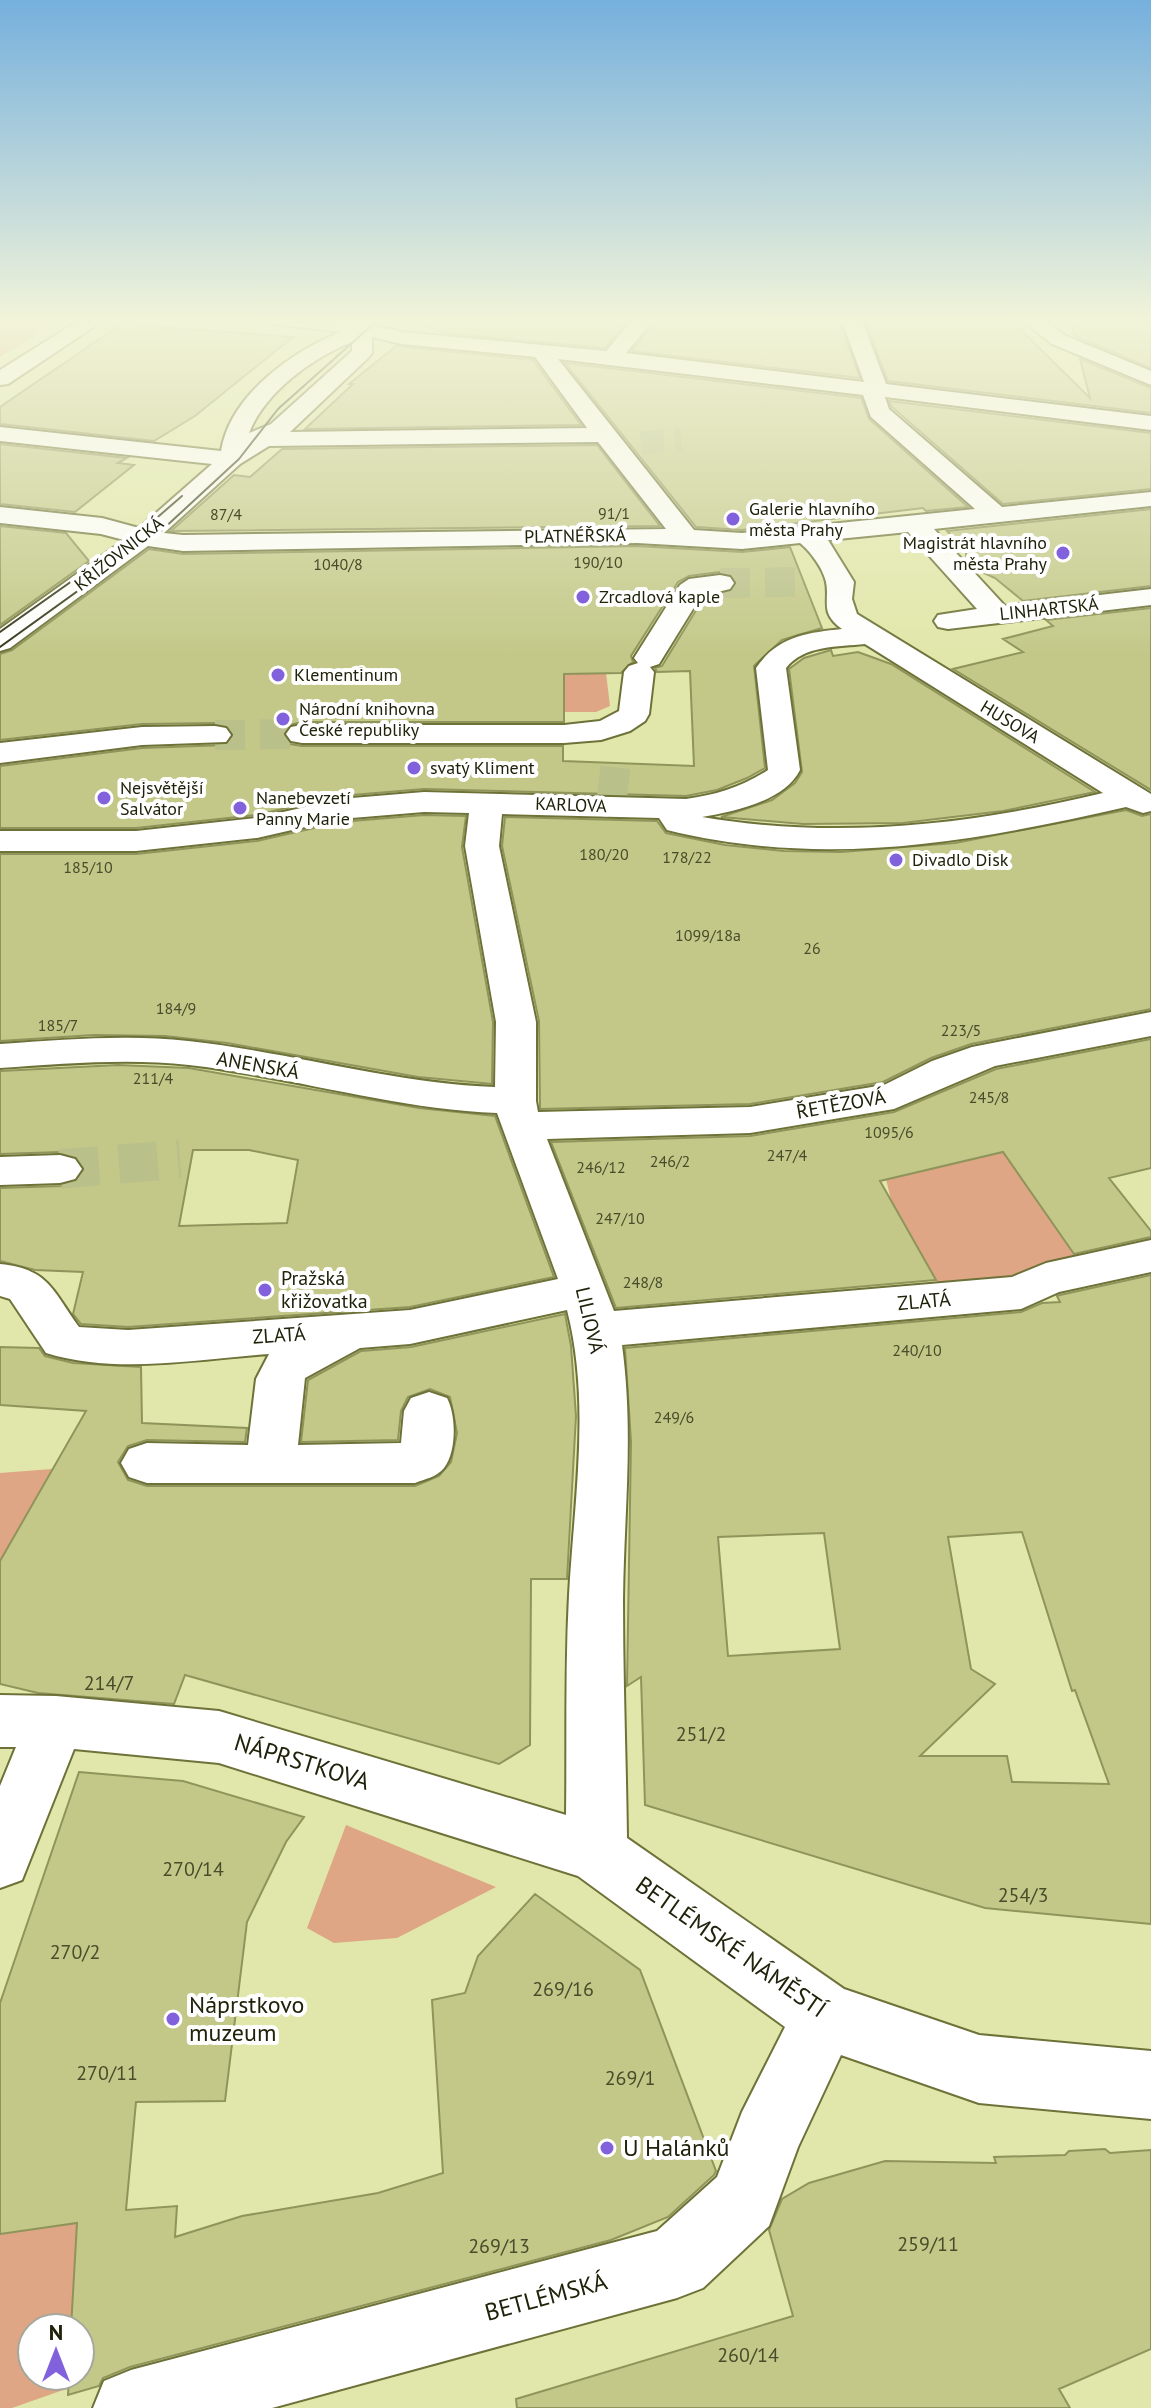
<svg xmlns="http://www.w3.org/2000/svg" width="1151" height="2408" viewBox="0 0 1151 2408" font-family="'PT Sans',sans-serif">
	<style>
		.green { fill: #dea684 }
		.building { fill: #c3c889; stroke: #8f945a; stroke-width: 2; fill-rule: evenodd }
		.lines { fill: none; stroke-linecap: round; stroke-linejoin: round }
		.minor-tunnel-far2 { stroke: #bac08a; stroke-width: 23; stroke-dasharray: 23 11; stroke-linecap: butt }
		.minor-tunnel-far1 { stroke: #bac08a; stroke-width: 30; stroke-dasharray: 30 15; stroke-linecap: butt }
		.minor-tunnel { stroke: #bac08a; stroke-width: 39; stroke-dasharray: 39 20; stroke-linecap: butt }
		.minor-casing { stroke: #6e7239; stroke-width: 4 }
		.minor { fill: #fff; fill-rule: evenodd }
		.tram { stroke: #35371b; stroke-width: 2 }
		.poi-dot { fill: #8261dc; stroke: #fff; stroke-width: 3 }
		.labels { text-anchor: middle; stroke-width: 8; stroke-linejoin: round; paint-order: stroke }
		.number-label { font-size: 16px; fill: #494c2a }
		.far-poi-label { font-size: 18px; fill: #20220a; stroke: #fff; text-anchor: start }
		.far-street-label { font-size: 18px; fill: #20220a; stroke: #fff }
		.street-label { font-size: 20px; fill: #20220a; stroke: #fff }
		.poi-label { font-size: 20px; fill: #20220a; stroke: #fff; text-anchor: start }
		.near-number-label { font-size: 20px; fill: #494c2a }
		.near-street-label { font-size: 24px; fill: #20220a; stroke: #fff }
		.near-poi-label { font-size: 24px; fill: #20220a; stroke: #fff; text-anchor: start }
	</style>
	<rect width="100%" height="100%" fill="#e1e7aa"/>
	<path class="green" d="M0 318H63L0 357Z
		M587 673H606L610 706 596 712H558L557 676Z
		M1002 1151 1081 1264 942 1290 891 1200 886 1179Z
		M52 1469 0 1561V1473Z
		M346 1825 496 1887 397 1938 334 1943 307 1928Z
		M77 2223 71 2328H32V2376H69L66 2389 12 2408H0V2234Z"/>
	<path class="building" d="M413 318H630L605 348 444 333 413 321Z
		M658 318H838L860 378 632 351Z
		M864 318H1009L1090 398 1080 359 1151 388V413L888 381Z
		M1070 318H1151V368L1075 336Z
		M123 323 197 330 293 337 195 416 154 441 0 424V407Z
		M396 346 533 360 581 425 305 429 353 384H349Z
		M565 363 861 398 869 419 968 507 926 511 923 508 742 530 696 527Z
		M889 401 1151 433V489L1003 504 892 407Z
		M0 444 127 458 118 463 134 465 75 512 0 504Z
		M597 445 660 526 171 531 234 475 250 477 282 449Z
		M1151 509V586L1023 601 995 578 975 569 966 560V551L947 531Z
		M0 526 66 533 89 561 0 625Z
		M637 546 742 552 790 547 822 628 782 640 754 666 765 768 747 778 717 790 686 796 424 789 340 796 256 815 136 828H0V766L142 748 226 745 233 737 228 726 216 723 142 724 0 740V654L12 650 149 549 183 554ZM720 572 732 575 736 581 732 591 703 599 662 666 655 668 657 672 690 671 694 766 563 761V746H302L290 744 284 736 289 725 302 722H564V674L621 673 633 662 631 656 678 582 689 576Z
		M1151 608V790L953 669 1023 652 1003 639 1053 626 1046 620Z
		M831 650 833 656 858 652 891 664 1095 792 1003 811 903 823 803 824 721 817 772 800 795 783 802 772 789 669 804 658Z
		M1126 810 1142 816 1151 814V1009L971 1044 931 1058 883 1082 750 1104 540 1109 539 1021 502 846 505 817 657 821 666 833 725 845 784 851 841 852 955 843Z
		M424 815 466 816 462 847 493 1022 492 1084 418 1077 227 1043 165 1036 94 1035 0 1041V854H136L257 841 340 822Z
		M1151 1039V1168L1109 1178 1151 1231V1237L1074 1254 1003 1152 880 1181 936 1280 616 1308 551 1142 750 1136 894 1112 996 1069Z
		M118 1065 189 1068 419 1108 495 1116 554 1277 410 1307 128 1327 81 1324 73 1314 83 1272 35 1270 0 1261V1188L61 1186 76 1182 85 1169 76 1156 61 1152 0 1154V1071ZM193 1150H249L298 1160 287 1223 179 1226Z
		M1151 1275V1924L985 1908 645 1805 641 1677 627 1686 631 1442 625 1348 1021 1312 1042 1303 1060 1302 1057 1296 1060 1295ZM1022 1532 1072 1691 1075 1690 1109 1784 1012 1782 1007 1756H920L995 1684 971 1669 948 1537ZM824 1533 840 1649 728 1656 718 1537Z
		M565 1314 571 1346 576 1416 567 1579H531L530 1745 499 1764 185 1675 174 1704 38 1693 0 1684V1561L86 1411 0 1405V1347L39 1348 45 1356 73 1363 141 1367 142 1423 247 1428 245 1442 147 1440 128 1446 118 1462 128 1480 147 1486H415L439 1476 451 1462 457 1433 450 1397 430 1389 408 1397 401 1411 398 1440 301 1442 308 1380 361 1351 411 1347Z
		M79 1772 183 1781 304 1817 286 1842 247 1922 225 2101 136 2102 126 2210 177 2206 175 2237 242 2216 378 2193 443 2173 432 2000 465 1993 478 1956 535 1894 640 1970 716 2171 714 2175 668 2217 611 2240 130 2367 103 2378 99 2386 68 2395 69 2376H80V2328H71L77 2223 0 2234V2003Z
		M1105 2149 1110 2153 1151 2150V2349L1059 2389 1070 2408H517L516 2399 793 2316 769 2230 782 2199 809 2183 885 2161 996 2163 994 2157 1065 2155 1069 2151Z"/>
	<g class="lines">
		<path class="minor-tunnel-far2" d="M641 443 681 439"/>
		<path class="minor-tunnel-far1" d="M720 583 802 582
			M215 735 302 734
			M612 797 616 762"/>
		<path class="minor-tunnel" d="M60 1169 180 1159"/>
		<g class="minor-casing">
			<path id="minor" d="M83 318H107L8 384 0 385V370Z
				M264 318 374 321 376 326 402 332 606 351 634 318H655L626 353 864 382 841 318H861L886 384 1151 416V430L885 397 889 409 1002 507 1151 492V506L934 529 1005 606 1151 589V605L948 629 938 627 934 621 938 615 977 609 908 532 828 540 854 582 852 599 857 614 1151 794V811L1143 813 1126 807C972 842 825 869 667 830L659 818 502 814 499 846 536 1022V1101L538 1112 750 1107 884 1085 932 1061 972 1047 1151 1012V1036L995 1066 894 1109 750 1133 547 1139 614 1311 1012 1277 1046 1263 1151 1240V1272L1059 1292 1021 1309 622 1345C634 1435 624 1511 623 1600 623 1680 626 1759 627 1838L844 1989 979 2035 1151 2051V2119L979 2103 841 2055 798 2147 769 2226 703 2288 677 2298 272 2408H93L104 2381 131 2370 657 2231 717 2177 742 2112 785 2027 578 1876 219 1763 74 1749 22 1880 0 1888V1786L16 1747H0V1695L56 1696 219 1711 566 1815C567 1742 565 1668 569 1595 574 1501 591 1403 567 1310L410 1344 360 1348 305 1378 298 1445 401 1443 404 1411 411 1398 429 1392 447 1398C456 1415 457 1451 444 1468 437 1477 425 1479 415 1483H147L129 1477 121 1463 129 1449 147 1443 248 1445 256 1379 269 1354C196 1359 117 1375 46 1353L10 1299 0 1296V1264C49 1269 52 1290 79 1327L128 1330 410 1310 558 1279 497 1113C393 1109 293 1077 189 1065 126 1058 63 1064 0 1068V1044C63 1040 126 1034 188 1041 291 1052 391 1083 495 1087L496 1022 465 846 469 813 424 812 340 819 257 838 136 851H0V831H136L257 818 340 799 424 792 686 799C716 795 742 787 768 770L756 668C778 636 806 633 842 629 819 613 830 601 826 582 823 568 810 551 800 543L742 549 637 543 183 551 148 546 10 648 0 651V629L124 540 101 534 0 523V507L102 518 139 528 212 464 0 441V427L221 451C230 395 292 352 340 332L274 324ZM372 337 402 344 535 357 587 428 290 432 369 357 372 353ZM352 342V351L271 424 249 433C265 392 312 358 352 342ZM558 359 863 395 871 417 975 509 742 533 694 530ZM598 442 666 529 183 535 164 533 240 464 269 446ZM865 644 1103 793C970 825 838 840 702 817 733 812 785 801 800 770L786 668C804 645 838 647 865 644Z
				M1019 318H1042L1066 336 1151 371V385L1052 344Z
				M720 575 730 577 734 583 730 589 701 596 659 664 650 667 654 672 649 714 645 721 630 731 601 740 564 743H302L291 741 286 734 291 727 302 725H564L600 721 619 711 624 672 629 666 638 663 634 658 680 585 689 579Z
				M215 726 226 728 231 735 226 742 142 745 0 763V743L142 727Z
				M60 1155 75 1159 82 1169 75 1179 60 1183 0 1185V1157Z"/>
		</g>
		<use href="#minor" class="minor"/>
		<path class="tram" d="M249 318 320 323 368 318
			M0 632 137 535 182 496
			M0 647 161 531 239 459 278 409 380 318"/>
	</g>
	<linearGradient id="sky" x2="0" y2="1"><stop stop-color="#75b0dd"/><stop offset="0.49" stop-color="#f2f4d9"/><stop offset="1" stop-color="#f2f4d9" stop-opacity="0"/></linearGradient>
	<rect width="1151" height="655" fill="url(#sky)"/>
	<g class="poi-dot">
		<circle cx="733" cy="519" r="8"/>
		<circle cx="1063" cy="553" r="8"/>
		<circle cx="583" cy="597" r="8"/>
		<circle cx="278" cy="675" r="8"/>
		<circle cx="283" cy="719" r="8"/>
		<circle cx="414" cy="768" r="8"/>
		<circle cx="104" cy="798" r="8"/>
		<circle cx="240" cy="808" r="8"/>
		<circle cx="896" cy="860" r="8"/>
		<circle cx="265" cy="1290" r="8"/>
		<circle cx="173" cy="2019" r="8"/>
		<circle cx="607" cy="2148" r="8"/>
	</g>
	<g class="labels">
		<g class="number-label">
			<text x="614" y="519">91/1</text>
			<text x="226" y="520">87/4</text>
			<text x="598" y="568">190/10</text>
			<text x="338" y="570">1040/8</text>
			<text x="604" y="860">180/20</text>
			<text x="687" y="863">178/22</text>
			<text x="88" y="873">185/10</text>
			<text x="708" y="941">1099/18a</text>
			<text x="812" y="954">26</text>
			<text x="176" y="1014">184/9</text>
			<text x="58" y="1031">185/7</text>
			<text x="961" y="1036">223/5</text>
			<text x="153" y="1084">211/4</text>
			<text x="989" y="1103">245/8</text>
			<text x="889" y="1138">1095/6</text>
			<text x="787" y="1161">247/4</text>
			<text x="670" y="1167">246/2</text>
			<text x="601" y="1173">246/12</text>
			<text x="620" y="1224">247/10</text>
			<text x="643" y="1288">248/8</text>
			<text x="917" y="1356">240/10</text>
			<text x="674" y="1423">249/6</text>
		</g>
		<g class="far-poi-label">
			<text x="749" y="515">Galerie hlavního<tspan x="749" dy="21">města Prahy</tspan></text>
			<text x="1047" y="549" text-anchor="end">Magistrát hlavního<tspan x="1047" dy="21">města Prahy</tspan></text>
			<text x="599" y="603">Zrcadlová kaple</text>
			<text x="294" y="681">Klementinum</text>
			<text x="299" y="715">Národní knihovna<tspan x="299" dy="21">České republiky</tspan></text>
			<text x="430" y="774">svatý Kliment</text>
			<text x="120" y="794">Nejsvětější<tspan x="120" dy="21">Salvátor</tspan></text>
			<text x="256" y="804">Nanebevzetí<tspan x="256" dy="21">Panny Marie</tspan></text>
			<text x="912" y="866">Divadlo Disk</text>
		</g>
		<g class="far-street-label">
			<text transform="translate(575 536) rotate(-1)" y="6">PLATNÉŘSKÁ</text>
			<text transform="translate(119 554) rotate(-38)" y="6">KŘIŽOVNICKÁ</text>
			<text transform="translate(1049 609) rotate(-6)" y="6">LINHARTSKÁ</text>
			<text transform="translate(1010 722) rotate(31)" y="6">HUSOVA</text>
			<text transform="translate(571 805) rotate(2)" y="6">KARLOVA</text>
		</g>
		<g class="street-label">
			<text transform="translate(258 1065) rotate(10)" y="7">ANENSKÁ</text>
			<text transform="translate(841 1104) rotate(-10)" y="7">ŘETĚZOVÁ</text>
			<text transform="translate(924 1301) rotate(-5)" y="7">ZLATÁ</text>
			<text transform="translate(590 1320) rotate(77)" y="7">LILIOVÁ</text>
			<text transform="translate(279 1335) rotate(-4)" y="7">ZLATÁ</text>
		</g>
		<g class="poi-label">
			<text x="281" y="1285">Pražská<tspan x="281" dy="23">křižovatka</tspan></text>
		</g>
		<g class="near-number-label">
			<text x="109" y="1690">214/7</text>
			<text x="701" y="1741">251/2</text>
			<text x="193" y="1876">270/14</text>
			<text x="1023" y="1902">254/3</text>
			<text x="75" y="1959">270/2</text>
			<text x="563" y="1996">269/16</text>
			<text x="107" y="2080">270/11</text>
			<text x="630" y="2085">269/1</text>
			<text x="928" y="2251">259/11</text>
			<text x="499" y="2253">269/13</text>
			<text x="748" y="2362">260/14</text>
		</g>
		<g class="near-street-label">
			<text transform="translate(302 1762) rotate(17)" y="8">NÁPRSTKOVA</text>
			<text transform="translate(731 1947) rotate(35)" y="8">BETLÉMSKÉ NÁMĚSTÍ</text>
			<text transform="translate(546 2297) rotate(-15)" y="8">BETLÉMSKÁ</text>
		</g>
		<g class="near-poi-label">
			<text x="189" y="2013">Náprstkovo<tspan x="189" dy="28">muzeum</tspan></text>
			<text x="623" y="2156">U Halánků</text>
		</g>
	</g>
	<g transform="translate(56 2352)"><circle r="38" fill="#ffffff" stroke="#a6a79d" stroke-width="2"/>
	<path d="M0-6L14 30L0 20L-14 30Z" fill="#8261dc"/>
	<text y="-12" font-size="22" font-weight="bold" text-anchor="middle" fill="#20220a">N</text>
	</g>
</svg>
